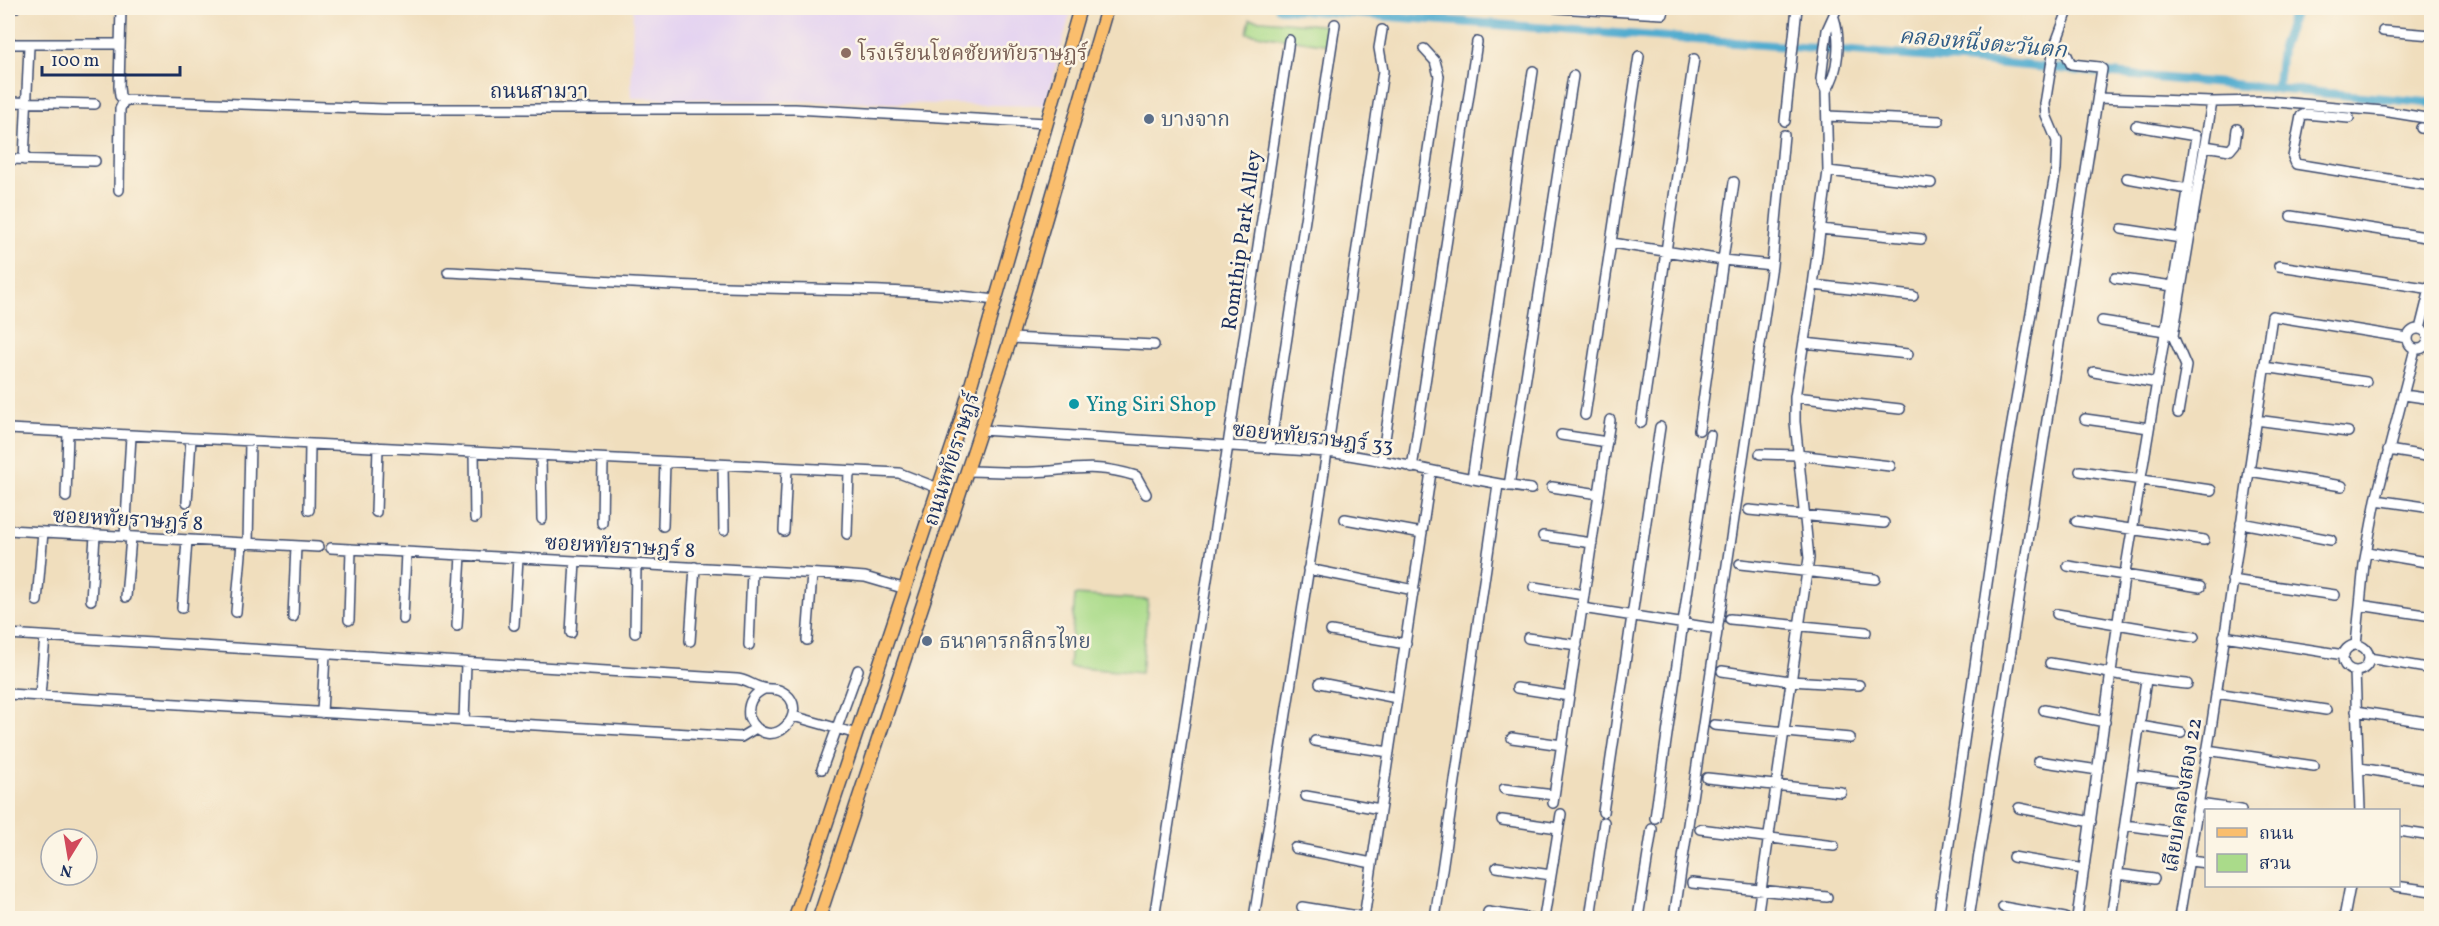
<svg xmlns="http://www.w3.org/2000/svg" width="2439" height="926" viewBox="0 0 2439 926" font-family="Vollkorn,'Noto Serif Thai',serif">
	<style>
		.built { fill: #e4d3f1 }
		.green { fill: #aadb8a; stroke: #628574; stroke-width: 1.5 }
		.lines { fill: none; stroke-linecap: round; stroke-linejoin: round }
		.canal { stroke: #51accf; stroke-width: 9 }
		.minor-casing { stroke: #3b496c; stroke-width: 12 }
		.major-casing { stroke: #3b496c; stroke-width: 15 }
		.minor { stroke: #fff; stroke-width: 9 }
		.major { stroke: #fabe6d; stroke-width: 12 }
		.education-dot { fill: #8d6e63; stroke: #fcf5e5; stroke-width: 2 }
		.service-dot { fill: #5c6f8a; stroke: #fcf5e5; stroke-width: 2 }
		.culture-dot { fill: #0f9aa8; stroke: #fcf5e5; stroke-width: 2 }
		.labels { text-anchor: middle; stroke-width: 5; stroke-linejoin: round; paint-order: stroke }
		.education-label { font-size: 21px; fill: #785e54; stroke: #fcf5e5; text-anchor: start }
		.street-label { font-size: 21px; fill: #1b2f5e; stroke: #fcf5e5 }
		.service-label { font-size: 21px; fill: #4e5e75; stroke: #fcf5e5; text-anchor: start }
		.culture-label { font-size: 21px; fill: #0d838f; stroke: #fcf5e5; text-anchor: start }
		.water-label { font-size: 22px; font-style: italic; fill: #2e5b86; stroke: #fcf5e5 }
	</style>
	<rect width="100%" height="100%" fill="#fcf5e5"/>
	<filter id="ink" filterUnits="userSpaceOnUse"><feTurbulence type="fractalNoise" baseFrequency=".0167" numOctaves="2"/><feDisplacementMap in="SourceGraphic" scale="12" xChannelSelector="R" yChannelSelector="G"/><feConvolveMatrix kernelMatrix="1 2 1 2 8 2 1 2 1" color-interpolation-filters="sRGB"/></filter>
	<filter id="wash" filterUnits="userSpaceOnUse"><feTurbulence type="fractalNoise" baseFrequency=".008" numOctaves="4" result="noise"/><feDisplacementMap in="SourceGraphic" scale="24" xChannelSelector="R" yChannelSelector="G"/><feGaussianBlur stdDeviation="1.35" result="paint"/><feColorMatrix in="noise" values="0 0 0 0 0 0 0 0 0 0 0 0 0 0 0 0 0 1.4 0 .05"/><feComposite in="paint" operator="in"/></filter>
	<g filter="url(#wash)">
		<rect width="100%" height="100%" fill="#f0debd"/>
		<path class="built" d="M633 8H1072L1045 106 631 98Z"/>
		<path class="green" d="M1250 19 1332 26 1329 45 1247 33Z
			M1075 595 1148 600 1141 673 1069 667Z"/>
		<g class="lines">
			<path class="canal" d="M1279 8 1966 60 2432 103
				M2277 89 2282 45 2296 8"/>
		</g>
	</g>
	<g filter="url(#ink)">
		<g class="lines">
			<g class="minor-casing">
				<path id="minor" d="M121 8 119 87 120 96 124 100
					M1556 8 1663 14 1664 8
					M8 9 15 8
					M2383 31 2432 35
					M8 44H120
					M1826 91C1839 72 1841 39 1834 18
					M2098 98 2212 102 2266 101 2383 111 2432 119
					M124 100 385 109H795L1047 123
					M8 102 95 104
					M1827 116 1939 121
					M2349 118 2305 114 2301 116 2293 157 2296 164 2432 186
					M1785 121 1797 8
					M2136 126 2196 136 2181 238
					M2421 128 2432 130
					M2205 146 2230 150 2235 144 2237 129
					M8 159 95 161
					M24 160 29 46
					M1828 171 1931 183
					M2127 178 2188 189
					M119 190 120 109 124 100
					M2291 216 2432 238
					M1820 229 1921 239
					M1612 243 1723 260 1772 265
					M2279 266 2432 289
					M448 272C541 276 633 285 726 287 816 290 906 288 995 300
					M2115 278 2173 286
					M1813 285 1913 296
					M2102 321 2165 331
					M2408 339a10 10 0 1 1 20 0a10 10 0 1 1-20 0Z
					M2420 329 2432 281
					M1011 338 1154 345
					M1804 343 1908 354
					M2264 367 2366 382
					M2094 372 2157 383
					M2404 395 2432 399
					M1795 397 1900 409
					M2178 413 2186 366 2173 336 2212 102
					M1585 415 1639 56
					M2085 419 2149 428
					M2256 420 2348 432
					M1641 423 1694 59
					M8 429 899 473 938 488
					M981 430 1327 452C1396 460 1463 480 1531 489
					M1699 430 1734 182
					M1561 435 1607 442
					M1270 448 1335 24
					M2388 450 2432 457
					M474 452 475 518
					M1760 454 1798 455 1890 466
					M541 456 542 519
					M1382 459 1439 76 1435 61 1424 49
					M723 465 724 530
					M1412 468 1477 42
					M968 471C990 471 1012 473 1034 472 1073 470 1096 463 1136 476L1146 494
					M2080 471 2211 490
					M2249 471 2342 486
					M1472 479 1533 71
					M1509 486 1573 76
					M1552 487 1599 494
					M66 497 68 432
					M2376 500 2432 508
					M187 502 191 439
					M309 510 310 444
					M1749 510 1884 523
					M376 512 378 447
					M1345 519 1422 533
					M2076 521 2204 540
					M602 523 603 460
					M2241 523 2331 540
					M663 526 665 462
					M8 530 318 547
					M784 531 787 468
					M847 534 849 471
					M1543 536 1592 543
					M125 537 131 436
					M248 544 250 442
					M331 548 839 575 865 577 906 589
					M2367 552 2432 563
					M1740 564 1875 579
					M2068 566 2200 587
					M1308 569 1414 590
					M2232 580 2335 595
					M1534 587 1584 595
					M126 597 131 537
					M91 600 95 535
					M37 601 43 532
					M2360 605 2432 616
					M182 608 187 540
					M1582 608 1718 629
					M236 612 242 543
					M2057 614 2194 637
					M293 617 296 546
					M403 619 406 552
					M1730 619 1866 632
					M349 620 351 549
					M514 625 518 558
					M457 626 461 555
					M1331 631 1406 644
					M571 633 575 561
					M635 633 636 565
					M8 634 737 679C747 680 753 686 763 688 769 690 775 688 781 691 816 709 769 759 749 717 747 703 752 695 764 689
					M2224 636 2344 655
					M1528 638 1577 645
					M807 640 812 574
					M690 641 695 567
					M749 645 752 571
					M2356 645 2364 564 2376 500 2415 349
					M2343 658a13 13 0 1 1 26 0a13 13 0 1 1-26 0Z
					M2369 658 2432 669
					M2050 663C2096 670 2141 680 2187 684
					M1722 671 1790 681 1859 685
					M2355 671 2360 810
					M1320 683 1397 698
					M1517 688 1569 696
					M2216 693 2326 710
					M8 694 741 737 756 728
					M40 696 45 637
					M2044 710 2105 722
					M2356 711 2432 723
					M322 713 325 654
					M793 716 857 734
					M464 721 466 663
					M1714 725 1850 738
					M2140 726 2181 733
					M1512 738 1562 745
					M1315 741 1389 752
					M2207 750 2314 766
					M2038 761 2098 770
					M2360 768 2432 780
					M822 769 858 670
					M2132 775 2175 781
					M1707 778 1841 792
					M1504 789 1554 795
					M1306 796 1380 809
					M1553 803 1610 420
					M2199 804 2241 810
					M2019 808 2091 822
					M1603 812 1660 427
					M1655 818 1710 435
					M1502 820 1558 828
					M2125 825 2167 831
					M1700 829 1834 846
					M2398 831 2432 836
					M1295 848 1372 863
					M2013 857 2084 869
					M2190 861 2206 863
					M1497 867 1551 875
					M2118 874 2154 879
					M1692 883 1827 897
					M2395 886 2432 891
					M1302 907 1364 917
					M2003 907 2065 918
					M1488 912 1529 918
					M1939 912 2002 481 2056 169 2057 141 2046 115 2045 104 2054 48 2069 8
					M1154 918 1228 445 1289 40
					M1254 918 1327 452 1383 71 1379 48 1382 30
					M1364 918 1431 472
					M1435 918 1498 485
					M1544 918 1561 814
					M1590 918 1604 822
					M1638 918 1652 829
					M1674 918 1772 265 1784 135
					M1757 918 1809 558 1795 422V397L1813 285 1828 171 1826 91 1821 79 1827 30 1837 8
					M1969 918 2102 69 2099 67 2071 64 2066 53 2054 48
					M2077 918 2123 585 2181 238 2122 229
					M2111 918 2146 680
					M2179 918 2211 729 2272 316 2408 338
					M2344 918 2350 886"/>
			</g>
			<g class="major-casing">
				<path id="major" d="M795 918 960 423 1080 8
					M819 918 1011 338 1107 8"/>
			</g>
			<use href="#minor" class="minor"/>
			<use href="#major" class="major"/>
		</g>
	</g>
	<circle class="education-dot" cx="846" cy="53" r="6"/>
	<g class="service-dot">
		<circle cx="1149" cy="119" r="6"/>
		<circle cx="927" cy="641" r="6"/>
	</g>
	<circle class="culture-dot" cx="1074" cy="404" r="6"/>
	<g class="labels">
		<g class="education-label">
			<text x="858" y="60">โรงเรียนโชคชัยหทัยราษฎร์</text>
		</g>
		<g class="street-label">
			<text x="539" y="98">ถนนสามวา</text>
			<text transform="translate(1241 240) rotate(-82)" y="7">Romthip Park Alley</text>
			<text transform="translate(1313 437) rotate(6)" y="7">ซอยหทัยราษฎร์ 33</text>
			<text transform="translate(951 459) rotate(-72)" y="7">ถนนหทัยราษฎร์</text>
			<text transform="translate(128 519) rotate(3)" y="7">ซอยหทัยราษฎร์ 8</text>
			<text transform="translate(620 546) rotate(3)" y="7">ซอยหทัยราษฎร์ 8</text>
			<text transform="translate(2182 795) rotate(-81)" y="7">เลียบคลองสอง 22</text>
		</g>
		<g class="service-label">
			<text x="1161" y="126">บางจาก</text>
			<text x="939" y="648">ธนาคารกสิกรไทย</text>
		</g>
		<g class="culture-label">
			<text x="1086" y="411">Ying Siri Shop</text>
		</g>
		<g class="water-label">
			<text transform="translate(1983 42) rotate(5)" y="8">คลองหนึ่งตะวันตก</text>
		</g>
	</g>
	<rect width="2439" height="926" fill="none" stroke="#fcf5e5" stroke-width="30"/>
	<rect x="2205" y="809" width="195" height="78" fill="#fcf5e5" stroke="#a2a6af" stroke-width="1.5"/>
	<rect x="2217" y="828" width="30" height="9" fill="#fabe6d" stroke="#a2a6af" stroke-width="1.5"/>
	<text x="2259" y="839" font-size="18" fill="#1b2f5e">ถนน</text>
	<rect x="2217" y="854" width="30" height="18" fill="#aadb8a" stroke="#a2a6af" stroke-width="1.5"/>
	<text x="2259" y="869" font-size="18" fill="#1b2f5e">สวน</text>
	<g transform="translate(69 857) rotate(191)"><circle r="28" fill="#fcf5e5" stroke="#a2a6af" stroke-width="1.5"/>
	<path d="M0-4.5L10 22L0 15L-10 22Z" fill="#d1495b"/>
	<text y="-9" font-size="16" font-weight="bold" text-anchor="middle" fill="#1b2f5e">N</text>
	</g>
	<path d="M42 66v9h138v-9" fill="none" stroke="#1b2f5e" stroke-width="3"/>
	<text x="51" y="66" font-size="18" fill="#1b2f5e" stroke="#fcf5e5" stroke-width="4.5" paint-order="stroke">100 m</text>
</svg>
